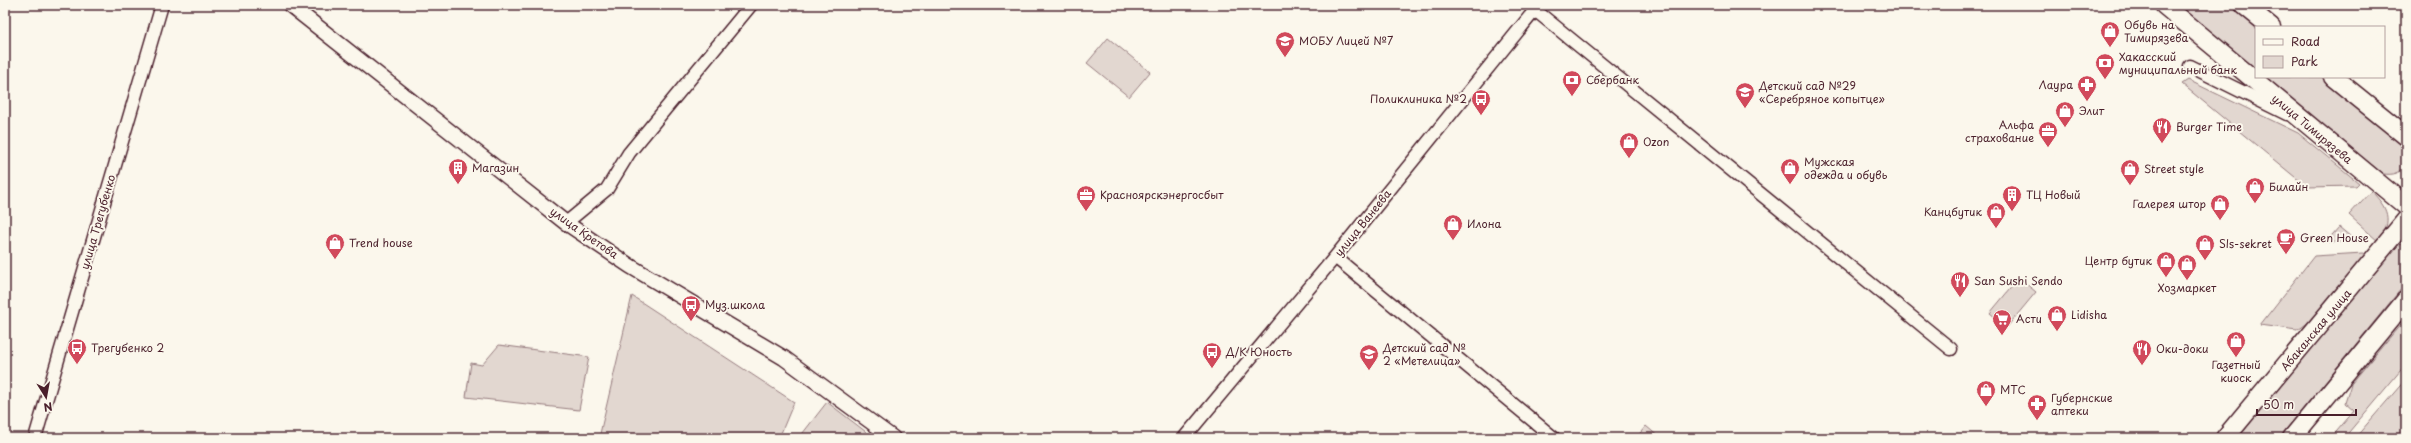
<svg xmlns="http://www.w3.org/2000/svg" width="2411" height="443" viewBox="0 0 2411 443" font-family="'Playpen Sans',sans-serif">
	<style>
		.green { fill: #e2d7d0; stroke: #967b7e }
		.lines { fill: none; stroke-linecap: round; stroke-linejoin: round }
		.minor-casing { stroke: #4a1f2b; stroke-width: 15 }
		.tertiary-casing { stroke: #4a1f2b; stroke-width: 17 }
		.primary-casing { stroke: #4a1f2b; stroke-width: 21 }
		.minor { stroke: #fbf7ec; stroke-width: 12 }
		.tertiary { stroke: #fbf7ec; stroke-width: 14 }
		.primary { stroke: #fbf7ec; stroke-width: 18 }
		.labels { text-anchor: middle; stroke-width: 4; stroke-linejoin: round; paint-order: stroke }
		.poi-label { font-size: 11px; fill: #4a1f2b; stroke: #fbf7ec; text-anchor: start }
		.street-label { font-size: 11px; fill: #4a1f2b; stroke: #fbf7ec }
	</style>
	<rect width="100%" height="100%" fill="#fbf7ec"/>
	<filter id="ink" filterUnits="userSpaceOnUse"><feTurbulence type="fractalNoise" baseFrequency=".025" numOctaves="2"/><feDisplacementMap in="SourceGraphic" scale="8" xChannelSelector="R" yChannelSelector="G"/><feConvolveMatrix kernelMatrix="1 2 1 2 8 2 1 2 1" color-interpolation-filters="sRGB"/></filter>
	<g filter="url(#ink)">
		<path class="green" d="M2177 5H2232L2259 27H2256V70Z
			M1108 38 1150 72 1129 97 1087 63Z
			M2264 77H2321L2396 138 2405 147 2406 165C2399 174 2394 175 2383 174Z
			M2188 80 2298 133 2359 183 2356 186 2307 187 2182 84Z
			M2371 191C2388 208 2393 220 2379 242L2349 215Z
			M2339 227 2357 242H2326Z
			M2402 244 2406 245V283L2279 438H2238L2396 246Z
			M2363 253 2366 257 2316 317 2298 330 2260 325 2314 256Z
			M2019 278 2036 292 2007 327 1990 313Z
			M632 296 794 402 779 438H599Z
			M2406 318V364L2344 438H2331L2354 411 2345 403 2351 384Z
			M499 345 589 357 579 410 466 397 471 363 482 365Z
			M2406 379V438H2355Z
			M827 402 874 438H799Z
			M1646 426 1660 438H1636Z"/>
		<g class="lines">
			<g class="minor-casing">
				<path id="minor" d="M1535 10 1951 349
					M2190 66 2287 114
					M566 223 607 189 629 153 751 5
					M1335 257 1554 438
					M35 438 162 5
					M1184 438 1335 257 1539 5"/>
			</g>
			<g class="tertiary-casing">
				<path id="tertiary" d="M290 5 566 223 630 266 784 358 893 438"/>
			</g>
			<g class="primary-casing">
				<path id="primary" d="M2164 5 2406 206
					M2244 5 2271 27
					M2333 77 2406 136
					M2225 438 2406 220
					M2292 438 2406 300"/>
			</g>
			<use href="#minor" class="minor"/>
			<use href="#tertiary" class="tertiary"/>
			<use href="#primary" class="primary"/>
		</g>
	</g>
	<defs>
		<g id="shop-pin" transform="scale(1)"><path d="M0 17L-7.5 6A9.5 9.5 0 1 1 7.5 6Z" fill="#d1495b" stroke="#fbf7ec"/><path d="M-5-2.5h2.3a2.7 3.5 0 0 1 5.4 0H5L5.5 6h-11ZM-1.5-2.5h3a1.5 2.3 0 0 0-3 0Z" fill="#fff"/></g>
		<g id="school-pin" transform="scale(1)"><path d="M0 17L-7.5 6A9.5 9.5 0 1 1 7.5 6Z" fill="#d1495b" stroke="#fbf7ec"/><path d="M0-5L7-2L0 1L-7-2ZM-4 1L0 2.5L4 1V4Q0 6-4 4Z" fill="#fff"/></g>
		<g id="bank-pin" transform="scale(1)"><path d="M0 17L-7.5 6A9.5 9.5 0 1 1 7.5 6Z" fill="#d1495b" stroke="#fbf7ec"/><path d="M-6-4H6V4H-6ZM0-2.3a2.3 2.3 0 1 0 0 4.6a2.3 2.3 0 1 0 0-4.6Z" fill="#fff"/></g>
		<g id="pharmacy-pin" transform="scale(1)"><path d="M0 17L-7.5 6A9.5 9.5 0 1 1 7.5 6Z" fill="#d1495b" stroke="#fbf7ec"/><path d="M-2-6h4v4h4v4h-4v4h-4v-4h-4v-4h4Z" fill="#fff"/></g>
		<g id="bus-pin" transform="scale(1)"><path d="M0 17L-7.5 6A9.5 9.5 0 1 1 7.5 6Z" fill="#d1495b" stroke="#fbf7ec"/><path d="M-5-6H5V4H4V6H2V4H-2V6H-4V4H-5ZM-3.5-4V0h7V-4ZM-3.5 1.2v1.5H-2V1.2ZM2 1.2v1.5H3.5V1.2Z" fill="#fff"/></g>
		<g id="restaurant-pin" transform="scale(1)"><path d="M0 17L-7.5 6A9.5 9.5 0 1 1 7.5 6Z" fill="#d1495b" stroke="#fbf7ec"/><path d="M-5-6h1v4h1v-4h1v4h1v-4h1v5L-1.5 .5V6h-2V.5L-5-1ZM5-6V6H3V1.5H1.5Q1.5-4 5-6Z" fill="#fff"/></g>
		<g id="office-pin" transform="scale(1)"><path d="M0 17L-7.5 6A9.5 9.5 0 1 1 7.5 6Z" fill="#d1495b" stroke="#fbf7ec"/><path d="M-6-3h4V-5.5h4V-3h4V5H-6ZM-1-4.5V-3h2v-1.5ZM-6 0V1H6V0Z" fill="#fff"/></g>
		<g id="building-pin" transform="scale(1)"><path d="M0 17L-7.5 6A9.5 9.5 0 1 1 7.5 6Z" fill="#d1495b" stroke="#fbf7ec"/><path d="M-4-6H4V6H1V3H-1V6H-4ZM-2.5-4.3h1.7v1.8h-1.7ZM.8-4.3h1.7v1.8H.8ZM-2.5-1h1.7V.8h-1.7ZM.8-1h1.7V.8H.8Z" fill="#fff"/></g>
		<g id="cafe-pin" transform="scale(1)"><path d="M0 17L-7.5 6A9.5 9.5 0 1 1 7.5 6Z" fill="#d1495b" stroke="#fbf7ec"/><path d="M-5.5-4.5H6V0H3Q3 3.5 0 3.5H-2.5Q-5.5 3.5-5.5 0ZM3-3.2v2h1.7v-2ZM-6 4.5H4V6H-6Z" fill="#fff"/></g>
		<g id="supermarket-pin" transform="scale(1)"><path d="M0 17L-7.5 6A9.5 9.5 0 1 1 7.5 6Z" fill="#d1495b" stroke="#fbf7ec"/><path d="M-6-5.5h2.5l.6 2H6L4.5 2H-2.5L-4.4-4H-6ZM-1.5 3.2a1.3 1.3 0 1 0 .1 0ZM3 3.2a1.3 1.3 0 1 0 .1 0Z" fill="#fff"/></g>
	</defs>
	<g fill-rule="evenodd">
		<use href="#shop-pin" x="2110" y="31"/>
		<use href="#school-pin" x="1285" y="41"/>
		<use href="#bank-pin" x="2105" y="63"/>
		<use href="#bank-pin" x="1572" y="80"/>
		<use href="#pharmacy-pin" x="2087" y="85"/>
		<use href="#school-pin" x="1745" y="92"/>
		<use href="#bus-pin" x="1481" y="99"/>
		<use href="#shop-pin" x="2065" y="111"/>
		<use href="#restaurant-pin" x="2162" y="127"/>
		<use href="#office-pin" x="2048" y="131"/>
		<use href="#shop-pin" x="1629" y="142"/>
		<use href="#building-pin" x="458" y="168"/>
		<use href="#shop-pin" x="1790" y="168"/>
		<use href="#shop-pin" x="2130" y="169"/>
		<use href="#shop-pin" x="2255" y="187"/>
		<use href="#office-pin" x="1086" y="195"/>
		<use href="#building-pin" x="2012" y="195"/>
		<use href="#shop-pin" x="2220" y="204"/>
		<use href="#shop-pin" x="1996" y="212"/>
		<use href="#shop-pin" x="1453" y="224"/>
		<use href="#cafe-pin" x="2286" y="238"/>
		<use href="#shop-pin" x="335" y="243"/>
		<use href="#shop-pin" x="2205" y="244"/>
		<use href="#shop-pin" x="2166" y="261"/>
		<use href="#shop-pin" x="2187" y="264"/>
		<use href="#restaurant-pin" x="1960" y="281"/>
		<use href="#bus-pin" x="691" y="305"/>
		<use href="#shop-pin" x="2057" y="315"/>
		<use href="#supermarket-pin" x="2002" y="319"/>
		<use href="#shop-pin" x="2236" y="341"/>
		<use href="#bus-pin" x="77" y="348"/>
		<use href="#restaurant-pin" x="2142" y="349"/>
		<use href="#bus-pin" x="1212" y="352"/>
		<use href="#school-pin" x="1369" y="354"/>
		<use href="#shop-pin" x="1986" y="390"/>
		<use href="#pharmacy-pin" x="2037" y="404"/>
	</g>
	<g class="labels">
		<g class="poi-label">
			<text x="2124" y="29">Обувь на<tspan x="2124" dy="13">Тимирязева</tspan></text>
			<text x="1299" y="45">МОБУ Лицей №7</text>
			<text x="2119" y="61">Хакасский<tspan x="2119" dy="13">муниципальный банк</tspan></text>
			<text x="1586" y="84">Сбербанк</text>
			<text x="2073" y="89" text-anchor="end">Лаура</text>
			<text x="1759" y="90">Детский сад №29<tspan x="1759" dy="13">«Серебряное копытце»</tspan></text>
			<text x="1467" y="103" text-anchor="end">Поликлиника №2</text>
			<text x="2079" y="115">Элит</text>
			<text x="2034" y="129" text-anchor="end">Альфа<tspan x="2034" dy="13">страхование</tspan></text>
			<text x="2176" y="131">Burger Time</text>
			<text x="1643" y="146">Ozon</text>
			<text x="1804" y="166">Мужская<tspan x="1804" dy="13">одежда и обувь</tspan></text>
			<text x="472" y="172">Магазин</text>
			<text x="2144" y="173">Street style</text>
			<text x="2269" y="191">Билайн</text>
			<text x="1100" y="199">Красноярскэнергосбыт</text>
			<text x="2026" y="199">ТЦ Новый</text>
			<text x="2206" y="208" text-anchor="end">Галерея штор</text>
			<text x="1982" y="216" text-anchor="end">Канцбутик</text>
			<text x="1467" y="228">Илона</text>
			<text x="2300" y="242">Green House</text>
			<text x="349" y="247">Trend house</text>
			<text x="2219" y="248">Sls-sekret</text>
			<text x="2152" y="265" text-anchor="end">Центр бутик</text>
			<text x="1974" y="285">San Sushi Sendo</text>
			<text x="2187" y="292" text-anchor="middle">Хозмаркет</text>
			<text x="705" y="309">Муз.школа</text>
			<text x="2071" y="319">Lidisha</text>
			<text x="2016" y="323">Асти</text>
			<text x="91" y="352">Трегубенко 2</text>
			<text x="1383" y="352">Детский сад №<tspan x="1383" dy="13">2 «Метелица»</tspan></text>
			<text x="2156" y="353">Оки-доки</text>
			<text x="1226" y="356">Д/К Юность</text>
			<text x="2236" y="369" text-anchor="middle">Газетный<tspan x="2236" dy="13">киоск</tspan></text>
			<text x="2000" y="394">МТС</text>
			<text x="2051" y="402">Губернские<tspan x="2051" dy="13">аптеки</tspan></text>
		</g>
		<g class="street-label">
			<text transform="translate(2312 129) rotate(40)" y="4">улица Тимирязева</text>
			<text transform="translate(98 222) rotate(-74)" y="4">улица Трегубенко</text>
			<text transform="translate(1363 223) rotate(-51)" y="4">улица Ванеева</text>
			<text transform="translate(584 233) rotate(35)" y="4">улица Кретова</text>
			<text transform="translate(2316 330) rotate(-50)" y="4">Абаканская улица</text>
		</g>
	</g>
	<rect width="2411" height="443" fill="none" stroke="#fbf7ec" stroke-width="20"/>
	<rect x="10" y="10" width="2391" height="423" fill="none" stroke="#4a1f2b" stroke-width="1.5" filter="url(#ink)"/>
	<rect x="2255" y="26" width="130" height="52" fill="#fbf7ec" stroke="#b4a19f"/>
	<rect x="2263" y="39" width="20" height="6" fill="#fbf7ec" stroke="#b4a19f"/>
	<text x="2291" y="46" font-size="12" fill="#4a1f2b">Road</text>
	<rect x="2263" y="56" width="20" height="12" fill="#e2d7d0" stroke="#b4a19f"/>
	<text x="2291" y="66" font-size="12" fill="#4a1f2b">Park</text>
	<g transform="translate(46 397) rotate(169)" stroke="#fbf7ec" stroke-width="3" paint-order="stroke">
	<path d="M0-3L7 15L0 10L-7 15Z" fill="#4a1f2b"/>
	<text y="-6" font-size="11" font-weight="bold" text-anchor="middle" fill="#4a1f2b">N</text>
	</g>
	<path d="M2257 409v6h99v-6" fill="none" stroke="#4a1f2b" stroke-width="2"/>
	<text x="2263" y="409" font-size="12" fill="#4a1f2b" stroke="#fbf7ec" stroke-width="3" paint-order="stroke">50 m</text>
</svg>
